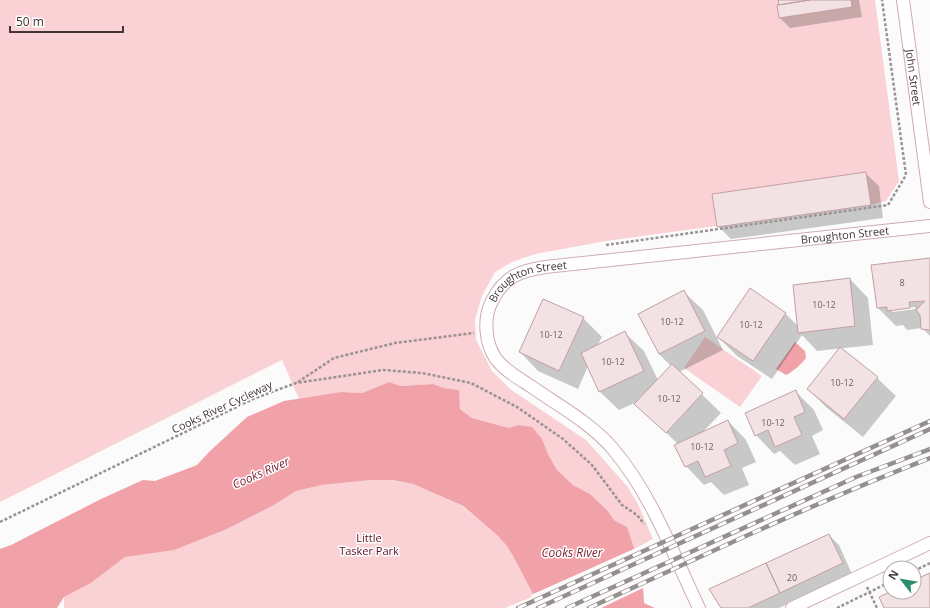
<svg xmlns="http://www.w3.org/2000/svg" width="930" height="608" viewBox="0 0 930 608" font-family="'Open Sans',sans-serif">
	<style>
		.green { fill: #fad1d4 }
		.water { fill: #f1a2a9 }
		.pier { fill: #fbfbfb }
		.shadow { fill: #0003; fill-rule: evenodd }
		.building { fill: #f3e2e3; stroke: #c29fa2 }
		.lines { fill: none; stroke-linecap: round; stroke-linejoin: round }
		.street-casing { stroke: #d0adaf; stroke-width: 14 }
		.path { stroke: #9a9293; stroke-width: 2.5; stroke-dasharray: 3 2; stroke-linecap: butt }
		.street { stroke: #fff; stroke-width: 12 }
		.rail-casing { stroke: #968f8f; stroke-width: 4.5 }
		.rail { stroke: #fff; stroke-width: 3; stroke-dasharray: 9; stroke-linecap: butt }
		.labels { text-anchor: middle; stroke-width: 3; stroke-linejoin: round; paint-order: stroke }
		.number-label { font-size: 9px; fill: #6f6061 }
		.street-label { font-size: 11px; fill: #433536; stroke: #fff }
		.park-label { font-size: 11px; fill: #540f1e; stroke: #fff }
		.water-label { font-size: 12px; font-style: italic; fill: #7a1f32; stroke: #fff }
	</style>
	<rect width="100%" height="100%" fill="#fbfbfb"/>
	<path class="green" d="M0 0H875L899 181 886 201 871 205 606 241 535 254 512 262 495 272 482 296 475 319 476 340 492 371 510 389 586 440 627 486 638 504 653 539 634 549 627 527 614 520 607 510 590 494 573 485 557 470 548 454 542 439 518 425 509 428 472 418 460 409 458 390 444 388 433 384 401 386 389 382 362 393 341 392 299 399 282 360 0 502Z
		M705 337 762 376 740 407 684 368Z
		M371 480H393L413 484 462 506 498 536 507 546 513 556 534 596 505 608H64V597L91 583 125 557 227 529 274 505 296 491 322 485Z"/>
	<path class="water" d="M795 342 805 351 806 358C803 363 791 373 786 375L776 369Z
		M389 382 401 386 433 384 444 388 459 390 460 409 472 418 509 428 518 425 532 427 542 439 548 454 557 470 573 485 590 494 607 510 614 520 627 527C635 550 644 578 644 603L655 608H539L534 596 513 556 507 546 498 536 463 506 413 484 393 480H371L322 485 296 491 274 505 227 529 174 550 125 557 91 583 64 597 57 608H0V549L11 545 101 499 143 480 155 481 197 465 210 451 247 417 284 401 341 392 362 393Z"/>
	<path class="pier" d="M636 548 645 587 601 608H537L531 595Z"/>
	<path class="shadow" d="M779 0H859L862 17 790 28 780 18Z
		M865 173 879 186 883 218 731 239 718 226Z
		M930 259V336L922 328 907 330 903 325 896 326 878 308ZM915 307V309L892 312V310Z
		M850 279 868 298 873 345 817 351 802 335 772 379 737 356 718 337 785 313 798 326Z
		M684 292 703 310 723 350 679 372 721 413 702 433 728 421 746 440 756 462 742 468 749 485 724 495 711 482 704 485 686 466 678 444 635 403 619 410 600 392 588 366 578 389 538 371 520 352 583 318 602 337 597 346 625 333 644 351 658 380 671 366 659 354 640 314Z
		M877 378 896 396 863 437 827 408 808 389Z
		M795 391 814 410 823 430 812 436 820 454 795 465 780 451 774 454 756 435Z
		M829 535 839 545 852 574 779 608H722Z"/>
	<path class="building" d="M778 0H810L779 5Z
		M810 0H851L852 7 779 18 777 5Z
		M866 172 871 205 717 227 712 194Z
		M930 258V330L921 329 920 315 916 310 925 301 909 302 910 308 887 311V307L877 308 871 265Z
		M850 278 855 326 798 333 793 285Z
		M750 288 786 313 753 361 717 337Z
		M684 290 705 331 659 354 638 314Z
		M543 299 584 317 559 371 519 352Z
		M625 331 644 371 599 392 581 353Z
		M840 347 878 377 844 419 807 389Z
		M672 364 703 393 666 433 634 404Z
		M796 390 805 412 794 417 802 435 775 447 768 430 755 436 745 413Z
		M728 420 738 443 724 450 731 466 705 477 698 461 685 467 674 445Z
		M829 534 843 563 780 593 766 563Z
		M766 563 780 593 748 608H721L709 589Z
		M930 573V608H884L879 597 890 592H914V580Z"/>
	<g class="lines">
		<g class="street-casing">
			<g id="street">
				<path id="s1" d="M903 0 930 202"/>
				<path id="s2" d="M699 608C673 554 652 495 613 449 591 423 559 406 532 387 520 379 505 371 496 359 485 343 483 318 492 301 504 277 519 271 545 267L930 226"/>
				<path d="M792 608 930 543"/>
			</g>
		</g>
		<path class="path" d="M606 245 888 205 906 175 882 0
			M298 382 334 358 395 343 474 333
			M0 522 253 399 296 383 383 370 422 373 471 383 517 407 563 439 592 465 622 505 637 515 644 524
			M914 571 930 563
			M867 587 877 608
			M837 608 890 582"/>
		<use href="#street" class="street"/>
		<g class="rail-casing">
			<path id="rail" d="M518 608 930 421
				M538 608 930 429
				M567 608 856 477 930 449
				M589 608C702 556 814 503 930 458"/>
		</g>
		<use href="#rail" class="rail"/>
	</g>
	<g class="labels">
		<g class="number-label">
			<text x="902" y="286">8</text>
			<text x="824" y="308">10-12</text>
			<text x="672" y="325">10-12</text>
			<text x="751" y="328">10-12</text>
			<text x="551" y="338">10-12</text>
			<text x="613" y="365">10-12</text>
			<text x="842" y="386">10-12</text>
			<text x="669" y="402">10-12</text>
			<text x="773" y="426">10-12</text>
			<text x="702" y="450">10-12</text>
			<text x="792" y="581">20</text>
		</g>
		<g class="street-label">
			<text dy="4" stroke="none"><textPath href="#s1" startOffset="78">John Street</textPath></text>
			<text dy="4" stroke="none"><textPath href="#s2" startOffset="758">Broughton Street</textPath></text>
			<text dy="4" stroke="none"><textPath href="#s2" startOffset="434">Broughton Street</textPath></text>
			<text transform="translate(222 407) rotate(-25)" y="4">Cooks River Cycleway</text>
		</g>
		<g class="park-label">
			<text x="369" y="542">Little<tspan x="369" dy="13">Tasker Park</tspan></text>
		</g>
		<g class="water-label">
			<text transform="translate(261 473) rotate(-24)" y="4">Cooks River</text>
			<text x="572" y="557">Cooks River</text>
		</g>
	</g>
	<g transform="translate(902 580) rotate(301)"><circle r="19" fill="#ffffff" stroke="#b4aeaf"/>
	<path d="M0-3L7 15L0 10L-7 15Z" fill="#2d8f69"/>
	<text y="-6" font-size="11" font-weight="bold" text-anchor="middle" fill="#433536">N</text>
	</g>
	<path d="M10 26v6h113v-6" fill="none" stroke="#433536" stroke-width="2"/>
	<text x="16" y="26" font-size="12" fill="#433536" stroke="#ffffff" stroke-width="3" paint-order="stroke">50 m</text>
</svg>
